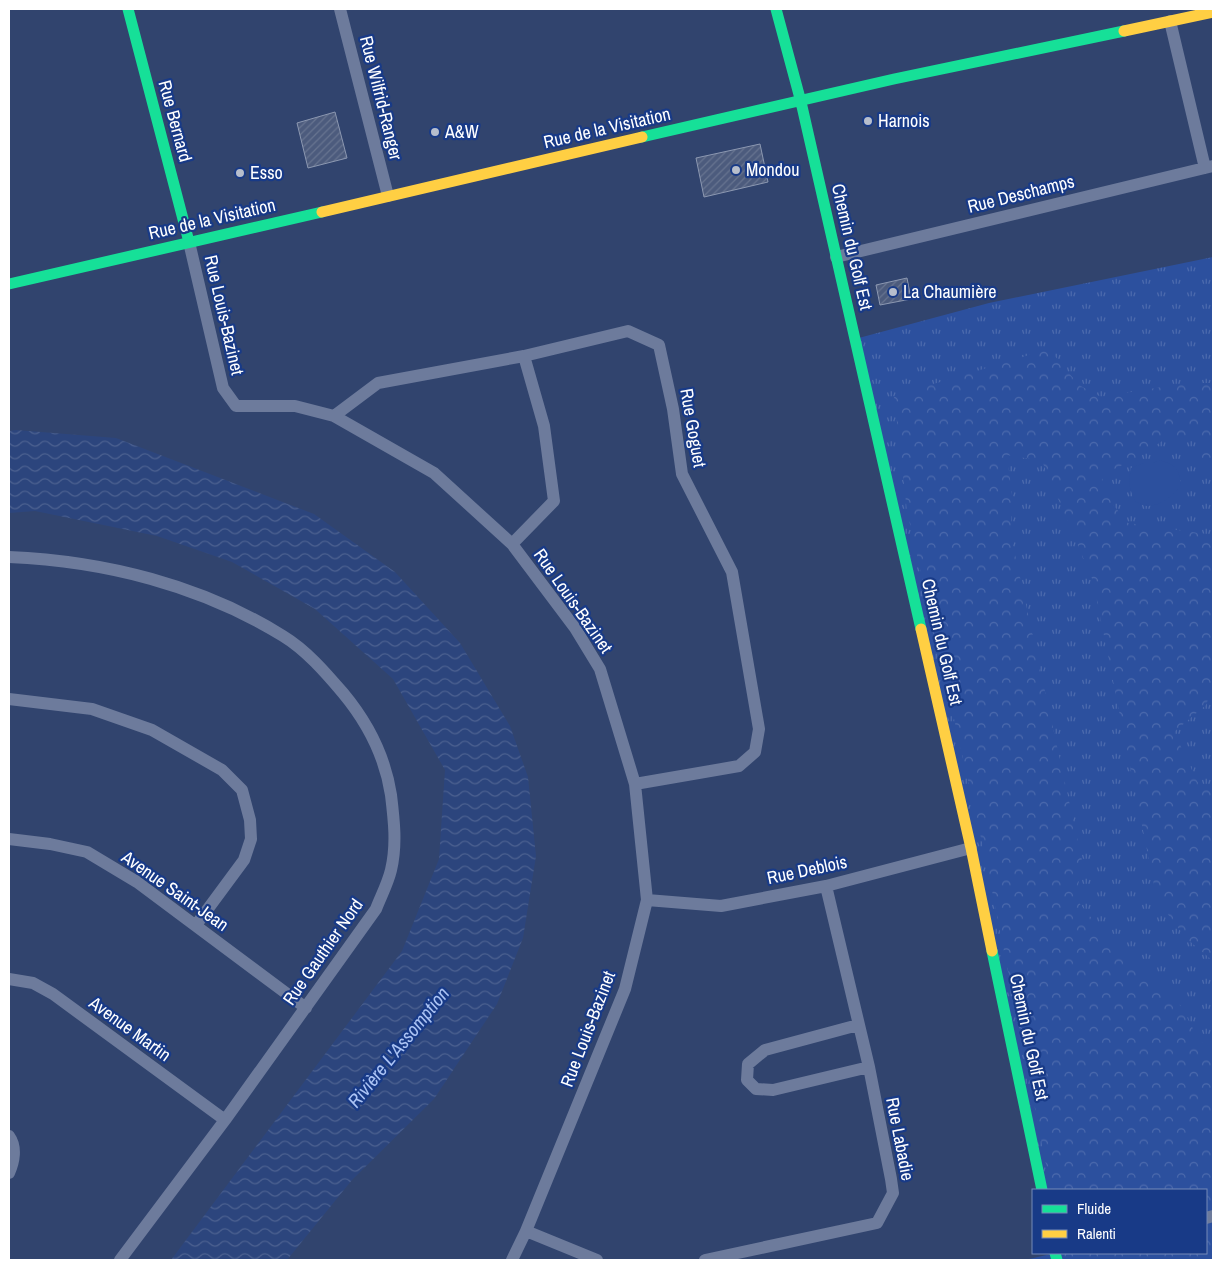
<svg xmlns="http://www.w3.org/2000/svg" width="1222" height="1269" viewBox="0 0 1222 1269" font-family="'Archivo Narrow',sans-serif">
	<style>
		.grass { fill: url(#grass-tufts) }
		.forest { fill: url(#forest-crowns) }
		.pitch { fill: #2c509e }
		.water { fill: url(#water-waves) }
		.building { fill: url(#building-hatch); stroke: #8c98b1 }
		.lines { fill: none; stroke-linecap: round; stroke-linejoin: round }
		.street { stroke: #6d7b9c; stroke-width: 12 }
		.fast { stroke: #16e098; stroke-width: 11 }
		.slow { stroke: #ffcf43; stroke-width: 11 }
		.poi-dot { fill: #b7becc; stroke: #183a87; stroke-width: 2 }
		.labels { text-anchor: middle; stroke-width: 4.5; stroke-linejoin: round; paint-order: stroke }
		.street-label { font-size: 18px; fill: #fff; stroke: #183a87 }
		.poi-label { font-size: 18px; fill: #fff; stroke: #183a87; text-anchor: start }
		.water-label { font-size: 19px; font-style: italic; fill: #abc3f4; stroke: #183a87 }
	</style>
	<defs>
		<pattern id="grass-tufts" width="24" height="20" patternUnits="userSpaceOnUse" patternTransform="scale(1.25)"><rect width="24" height="20" fill="#2c509e"/><path d="M3 7l-1-3M5 7V3M7 7l1-3M15 17l-1-3M17 17v-4M19 17l1-3" fill="none" stroke="#4c6aad"/></pattern>
		<pattern id="forest-crowns" width="20" height="18" patternUnits="userSpaceOnUse" patternTransform="scale(1.25)"><rect width="20" height="18" fill="#2c509e"/><path d="M2 6a3 3 0 1 1 6 0M12 15a3 3 0 1 1 6 0" fill="none" stroke="#4c6aad"/></pattern>
		<pattern id="water-waves" width="16" height="10" patternUnits="userSpaceOnUse" patternTransform="scale(1.25)"><rect width="16" height="10" fill="#2c457d"/><path d="M0 5q4-4 8 0t8 0" fill="none" stroke="#4c6190"/></pattern>
		<pattern id="building-hatch" width="6" height="6" patternUnits="userSpaceOnUse" patternTransform="scale(1.25)"><rect width="6" height="6" fill="#4c5b7d"/><path d="M-1 1l2-2M0 6l6-6M5 7l2-2" fill="none" stroke="#677490"/></pattern>
	</defs>
	<rect width="100%" height="100%" fill="#31446e"/>
	<path class="grass" d="M1213 257V1260H1025L1055 1253H1206V1190H1042L855 339 989 303Z"/>
	<path class="forest" d="M1049 349 1079 385 1101 397 1186 383H1213V474L1202 462 1201 432 1162 441 1140 456 1101 476 1114 506 1128 523 1213 535V686L1206 705 1174 732 1200 787 1213 790V961L1186 938 1157 900 1093 581 1042 461 1007 455 1012 495 1011 536 1083 865 1075 898 1125 959 1168 990 1182 1008 1200 1042 1213 1047V1260H1065L1064 1253H1206V1190H1051L986 860 907 511 894 396Z"/>
	<path class="pitch" d="M1159 460C1176 465 1179 468 1181 485 1173 496 1161 506 1147 506 1144 506 1139 503 1136 502 1129 489 1128 483 1131 468L1144 463H1153Z"/>
	<path class="water" d="M16 430 116 438 314 514 395 572 460 643 510 726 528 777 536 856 523 938 497 1004 434 1099 352 1180 287 1260H171L402 951 439 859 445 770 393 679 315 609 232 562 157 536 35 511 9 513V431Z"/>
	<path class="building" d="M335 112 347 158 308 168 297 123Z
		M760 144 768 182 704 197 696 158Z
		M907 278 911 299 880 305 876 285Z"/>
	<g class="lines">
		<path class="street" d="M340 9 388 196
			M1170 21 1205 168
			M189 242 223 388 236 406H295L334 416 434 473 512 544 575 628 600 669 635 784 647 900 625 989 526 1231 512 1260
			M836 257 1213 166
			M334 416 378 383 524 356 628 331 659 345 673 409 682 474 732 572 759 729 755 752 739 766 635 784
			M512 544 554 501 544 426 524 356
			M9 557C104 561 201 585 283 636 306 650 325 672 343 693 368 723 385 756 391 795 394 820 397 845 391 870 388 883 381 896 376 909L225 1120 120 1260
			M9 699 92 709 152 730 222 770 242 790 250 820 251 839 244 860 196 925
			M9 839 50 844 87 852 137 882 306 1008
			M647 900 721 906 826 886 971 848
			M9 979 33 983 53 994 225 1120
			M858 1025 765 1050 748 1064 747 1080 756 1089 773 1090 869 1067
			M9 1136C17 1147 14 1162 9 1173
			M1206 1218 1213 1216
			M526 1231 597 1260
			M705 1260 877 1223 893 1193 891 1179 869 1067 826 886"/>
		<path class="fast" d="M128 9 189 242
			M776 9 801 102 921 629
			M642 137 894 79 1124 31
			M9 284 322 212
			M992 951 1042 1190
			M1055 1253 1057 1260"/>
		<path class="slow" d="M1124 31 1213 12
			M322 212 642 137
			M921 629 971 848 992 951"/>
	</g>
	<g class="poi-dot">
		<circle cx="868" cy="121" r="5"/>
		<circle cx="435" cy="132" r="5"/>
		<circle cx="736" cy="170" r="5"/>
		<circle cx="240" cy="173" r="5"/>
		<circle cx="893" cy="292" r="5"/>
	</g>
	<g class="labels">
		<g class="street-label">
			<text transform="translate(381 98) rotate(76)" y="6">Rue Wilfrid-Ranger</text>
			<text transform="translate(175 121) rotate(75)" y="6">Rue Bernard</text>
			<text transform="translate(607 128) rotate(-13)" y="6">Rue de la Visitation</text>
			<text transform="translate(1021 194) rotate(-14)" y="6">Rue Deschamps</text>
			<text transform="translate(212 219) rotate(-13)" y="6">Rue de la Visitation</text>
			<text transform="translate(852 247) rotate(77)" y="6">Chemin du Golf Est</text>
			<text transform="translate(224 315) rotate(77)" y="6">Rue Louis-Bazinet</text>
			<text transform="translate(693 428) rotate(80)" y="6">Rue Goguet</text>
			<text transform="translate(573 601) rotate(55)" y="6">Rue Louis-Bazinet</text>
			<text transform="translate(942 642) rotate(77)" y="6">Chemin du Golf Est</text>
			<text transform="translate(807 870) rotate(-12)" y="6">Rue Deblois</text>
			<text transform="translate(175 891) rotate(35)" y="6">Avenue Saint-Jean</text>
			<text transform="translate(323 952) rotate(-55)" y="6">Rue Gauthier Nord</text>
			<text transform="translate(130 1029) rotate(36)" y="6">Avenue Martin</text>
			<text transform="translate(588 1029) rotate(-69)" y="6">Rue Louis-Bazinet</text>
			<text transform="translate(1029 1037) rotate(78)" y="6">Chemin du Golf Est</text>
			<text transform="translate(900 1139) rotate(79)" y="6">Rue Labadie</text>
		</g>
		<g class="poi-label">
			<text x="878" y="127">Harnois</text>
			<text x="445" y="138">A&amp;W</text>
			<text x="746" y="176">Mondou</text>
			<text x="250" y="179">Esso</text>
			<text x="903" y="298">La Chaumière</text>
		</g>
		<g class="water-label">
			<text transform="translate(398 1047) rotate(-51)" y="7">Rivière L'Assomption</text>
		</g>
	</g>
	<rect width="1222" height="1269" fill="none" stroke="#ffffff" stroke-width="20"/>
	<rect x="1032" y="1189" width="175" height="65" fill="#183a87" stroke="#7489b7"/>
	<rect x="1042" y="1205" width="25" height="8" fill="#16e098" stroke="#7489b7"/>
	<text x="1077" y="1214" font-size="15" fill="#ffffff">Fluide</text>
	<rect x="1042" y="1230" width="25" height="8" fill="#ffcf43" stroke="#7489b7"/>
	<text x="1077" y="1239" font-size="15" fill="#ffffff">Ralenti</text>
</svg>
